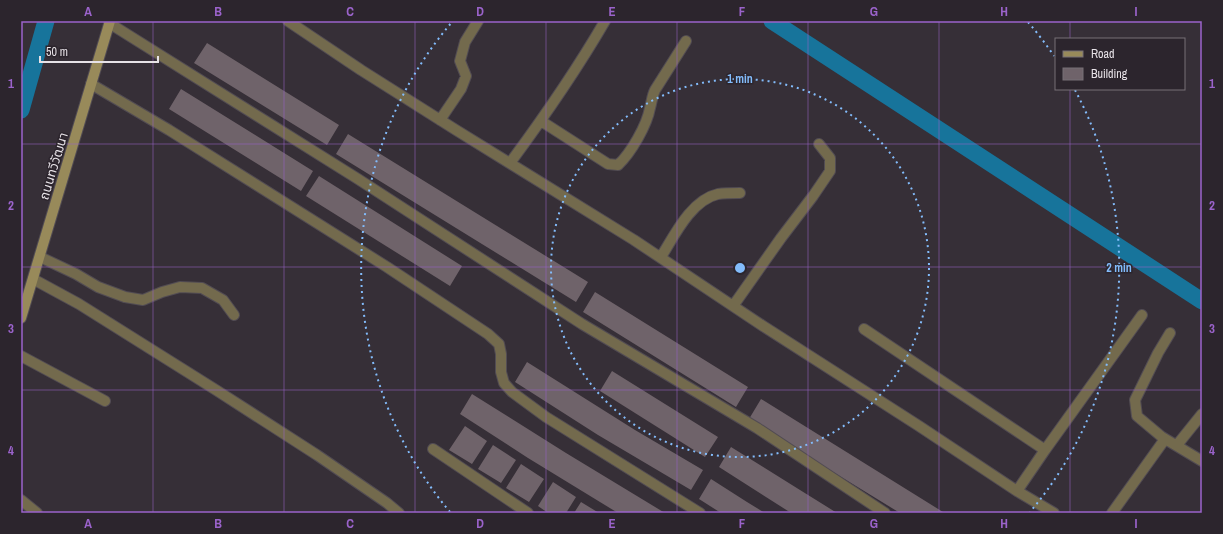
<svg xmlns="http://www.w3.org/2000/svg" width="1223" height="534" viewBox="0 0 1223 534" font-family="'Archivo Narrow','Noto Sans Thai',sans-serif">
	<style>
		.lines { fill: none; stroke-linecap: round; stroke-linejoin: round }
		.canal { stroke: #17749b; stroke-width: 17 }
		.building { fill: #6f636a }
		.minor-casing { stroke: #524c53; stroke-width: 12 }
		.secondary-casing { stroke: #524c53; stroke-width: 12 }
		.minor { stroke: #736a4d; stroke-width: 10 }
		.secondary { stroke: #988a5a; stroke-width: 10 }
		.grid { fill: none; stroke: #9b63cb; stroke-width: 1; stroke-opacity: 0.55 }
		.ring { fill: none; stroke: #83bcfb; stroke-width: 2; stroke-dasharray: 2 4 }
		.labels { text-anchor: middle; stroke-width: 3; stroke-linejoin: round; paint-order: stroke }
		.street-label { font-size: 13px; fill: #e7e2e7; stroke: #2c252d }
		.centre { fill: #83bcfb; stroke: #2c252d; stroke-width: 2 }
		.ring-label { font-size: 12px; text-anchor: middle; font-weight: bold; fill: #83bcfb; stroke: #2c252d; stroke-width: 3; stroke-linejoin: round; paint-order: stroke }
		.neatline { fill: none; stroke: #9b63cb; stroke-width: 1.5 }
		.grid-label { font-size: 13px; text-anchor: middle; font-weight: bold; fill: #9b63cb }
	</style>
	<rect width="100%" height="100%" fill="#362f37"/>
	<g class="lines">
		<path class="canal" d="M772 21 1202 301
			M21 110 46 21"/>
	</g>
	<path class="building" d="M207 43 339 125 327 145 194 63Z
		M181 89 313 171 301 191 169 109Z
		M348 134 588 282 576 302 336 154Z
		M319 176 462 266 450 286 306 196Z
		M595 292 748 387 736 407 583 312Z
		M527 362 635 430 703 470 691 490 598 435 515 382Z
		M612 371 718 437 705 457 600 391Z
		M472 394 566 453 665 513H618L528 458 460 414Z
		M761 399 943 512 942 513H900L807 456 749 419Z
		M465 426 487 441 472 464 449 450Z
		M493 445 516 460 501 483 478 469Z
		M731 447 800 490 837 513H792L788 511 719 467Z
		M521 464 544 479 529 502 506 488Z
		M711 479 747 502 765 513H721L699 499Z
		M553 482 576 497 566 513H548L538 506Z
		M581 502 599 513H574Z"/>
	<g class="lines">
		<g class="minor-casing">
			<path id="minor" d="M288 21 361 70 456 130 634 240 763 326 919 426 1017 491 1054 513
				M109 23 358 179 582 324 757 428 885 513
				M91 84 169 130 387 267 488 334 499 344 501 354V372L504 383 512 392 546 417 700 513
				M440 120 461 89 466 76 460 61 465 42 478 21
				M541 121 608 164 618 165C631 153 647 125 650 108 652 101 652 96 655 90L686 41
				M510 163C544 117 576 71 605 21
				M40 257 76 274 98 287 125 297 143 300 162 292 180 287 202 288 223 300 234 315
				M661 257C674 236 691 200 718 194 725 193 733 193 740 193
				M33 279 79 304 216 390 317 455 387 503 399 513
				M733 306 781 238 813 196 830 171V158L819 144
				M864 329 1045 450 1017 491
				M1170 333 1158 353 1135 400 1137 416 1162 437 1202 461
				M21 356 105 401
				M1177 445 1202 414
				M433 449 528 513
				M1045 450 1142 315
				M21 500 37 513
				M1112 513 1165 439"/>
		</g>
		<g class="secondary-casing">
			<path id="secondary" d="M21 318 110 21"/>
		</g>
		<use href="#minor" class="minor"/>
		<use href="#secondary" class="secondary"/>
	</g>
	<path class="grid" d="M153 21V513M284 21V513M415 21V513M546 21V513M677 21V513M808 21V513M939 21V513M1070 21V39M1070 89V513M21 144H1202M21 267H1202M21 390H1202"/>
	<g class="ring">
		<circle cx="740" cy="268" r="189"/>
		<path d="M450 512A379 379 0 0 1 452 22M1028 22A379 379 0 0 1 1054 56M1075 90A379 379 0 0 1 1030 512"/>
	</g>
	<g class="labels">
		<g class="street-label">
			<text transform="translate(53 166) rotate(-73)" y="5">ถนนทวีวัฒนา</text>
		</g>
	</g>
	<circle cx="740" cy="268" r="6" class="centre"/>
	<g class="ring-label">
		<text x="740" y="83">1 min</text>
		<text x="1119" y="272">2 min</text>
	</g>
	<rect width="1223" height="534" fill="none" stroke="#2c252d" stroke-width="44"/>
	<rect x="1055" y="38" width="130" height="52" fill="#2c252d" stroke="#777177"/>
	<rect x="1063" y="51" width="20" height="6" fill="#988a5a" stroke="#777177"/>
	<text x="1091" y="58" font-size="12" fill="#e7e2e7">Road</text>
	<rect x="1063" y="68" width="20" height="12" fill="#6f636a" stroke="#777177"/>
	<text x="1091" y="78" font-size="12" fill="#e7e2e7">Building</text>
	<path d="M40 56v6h118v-6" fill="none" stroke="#e7e2e7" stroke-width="2"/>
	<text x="46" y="56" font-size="12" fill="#e7e2e7" stroke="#2c252d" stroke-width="3" paint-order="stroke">50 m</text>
	<rect x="22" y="22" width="1179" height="490" class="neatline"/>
	<g class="grid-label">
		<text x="88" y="16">A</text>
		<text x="218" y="16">B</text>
		<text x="350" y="16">C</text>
		<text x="480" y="16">D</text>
		<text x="612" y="16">E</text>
		<text x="742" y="16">F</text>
		<text x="874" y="16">G</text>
		<text x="1004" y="16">H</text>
		<text x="1136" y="16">I</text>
		<text x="11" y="88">1</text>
		<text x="1212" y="88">1</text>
		<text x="11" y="210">2</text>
		<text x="1212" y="210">2</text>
		<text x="11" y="333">3</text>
		<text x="1212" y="333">3</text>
		<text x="11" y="455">4</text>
		<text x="1212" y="455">4</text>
		<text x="88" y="528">A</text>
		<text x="218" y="528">B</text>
		<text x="350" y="528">C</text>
		<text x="480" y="528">D</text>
		<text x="612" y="528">E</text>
		<text x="742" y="528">F</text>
		<text x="874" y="528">G</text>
		<text x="1004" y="528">H</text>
		<text x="1136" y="528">I</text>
	</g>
</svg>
